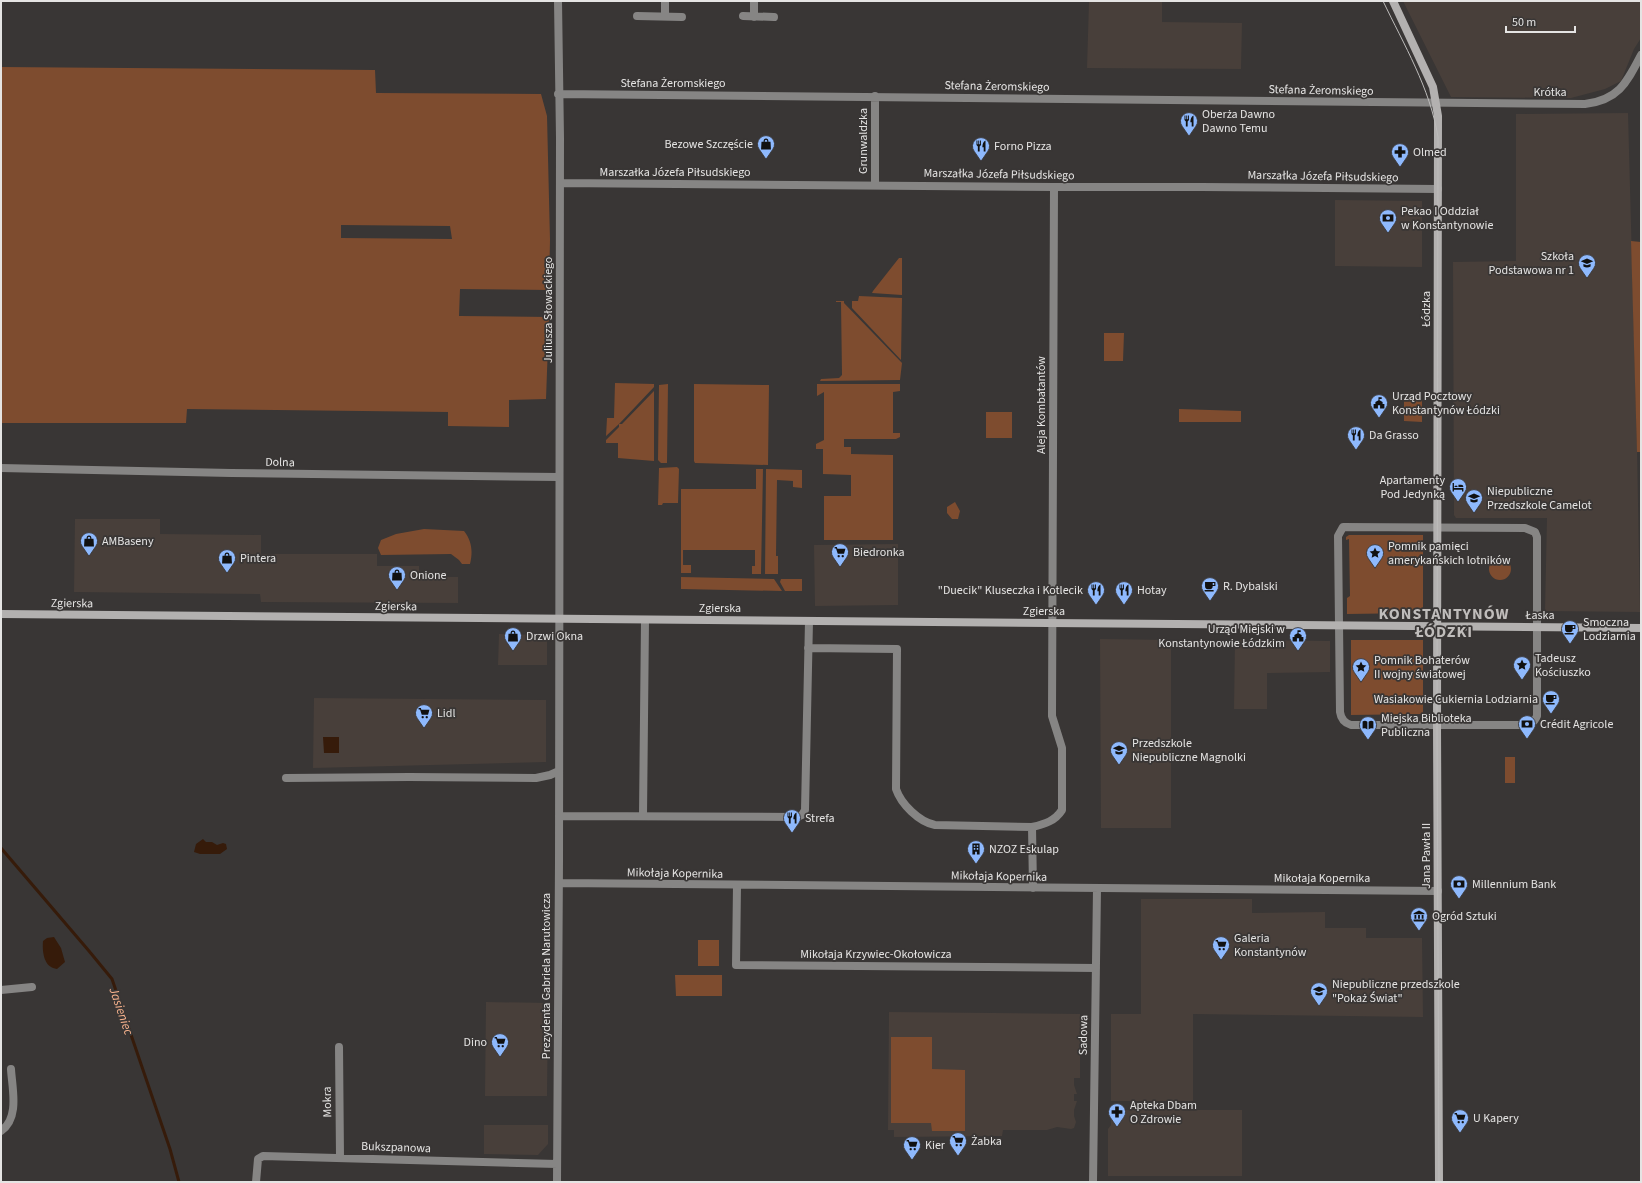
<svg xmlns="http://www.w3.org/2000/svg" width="1642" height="1183" viewBox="0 0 1642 1183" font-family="'Source Sans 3',sans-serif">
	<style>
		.built { fill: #483f3a }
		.green { fill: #7e4c2f; fill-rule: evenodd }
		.water { fill: #361b0a }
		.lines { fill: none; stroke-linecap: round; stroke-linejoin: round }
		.stream { stroke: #361b0a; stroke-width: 3 }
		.street { stroke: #868584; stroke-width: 8 }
		.secondary { stroke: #b3b1b0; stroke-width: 8 }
		.tram { stroke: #bdbcbb; stroke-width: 1 }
		.labels { text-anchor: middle; stroke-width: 3.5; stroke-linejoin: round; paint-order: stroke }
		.street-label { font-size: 12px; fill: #e5e4e3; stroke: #393635 }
		.poi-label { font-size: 12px; fill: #e5e4e3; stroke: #393635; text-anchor: start }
		.water-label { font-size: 13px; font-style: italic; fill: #f7b28d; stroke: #393635 }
		.district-label { font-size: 16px; font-weight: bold; letter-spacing: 1px; fill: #c0bdbb; stroke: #393635 }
	</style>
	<rect width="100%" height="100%" fill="#393635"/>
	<path class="built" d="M1089 1H1162V22L1242 23 1241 69 1087 68Z
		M1403 1H1641V38L1634 49 1621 81 1605 89 1571 98 1451 97Z
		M1628 113 1637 447 1640 612 1545 611 1547 518H1456L1454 515 1453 262 1516 261V114Z
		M1335 200 1422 201V267L1335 266Z
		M75 519H160V534L261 535V554H377V566H419V577H458V603L261 602 260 594 74 592Z
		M898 544V605L815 606 814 545Z
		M499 634 547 635V665H498Z
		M1100 639 1171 640V828H1101Z
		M1235 640 1330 641V672L1267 673V709H1234Z
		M314 698 546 700V762L313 768Z
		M1141 899H1252V913L1325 912V928H1366V938H1422L1423 1017 1193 1014V1101H1111V1014H1141Z
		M486 1002 548 1003 547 1096H485Z
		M889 1012 1080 1014V1078H1074V1085L1077 1094H1074V1101H1077L1074 1110V1116L1076 1122 1074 1128 1071 1129 1057 1127 1047 1130H1003L1002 1136 894 1137V1130H888Z
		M1111 1110H1242V1176H1108V1129L1111 1125Z
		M484 1125H548V1144L538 1155 484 1154Z"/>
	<path class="green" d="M1 67 375 70 376 93 541 94 547 116 550 240 549 290 460 289 459 316 549 317 546 399 509 400V427L448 426V412L187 409 186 423H1ZM341 225 450 226 452 239 341 238Z
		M1631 241 1641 242V452H1637Z
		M899 258H902V295L872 293 873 291Z
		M859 296 902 298 901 360 852 308V301H858Z
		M836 301H844V303L902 363 900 380 820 381 821 379 839 378 842 375 841 302H836Z
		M1104 333H1124L1123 361H1104Z
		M615 383 654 384V387L619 424H622L654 391V461L618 458V443H606V440L619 427V424L606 436 607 418H614Z
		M668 384 667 463H661L658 460 659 385Z
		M694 384 769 385 768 465 695 463 694 461Z
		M817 384H900V391L893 392V433H900V437L896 439H844V447H851V454L893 455V540H824V496H851V475L823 474V449H816V444L824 440V392L817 396Z
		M1422 396V422L1404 421V398Z
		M1179 409 1241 411V422H1179Z
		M986 412H1012V438H986Z
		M677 467 679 469 678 503H663L662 505H658L659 468Z
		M756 469H763L761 574H752V566H755V550H683V565H691V573H681V489H756Z
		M766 469 802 470V488L793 487V481L777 480 776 556H778V574H765Z
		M955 502 960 511 958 519H952L947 513V507Z
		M424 529 464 531C472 541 473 552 470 564H462L459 560 451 554 381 555 378 548 381 540 396 534Z
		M1349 535H1423V608L1422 611 1418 613 1347 614V598L1350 596 1349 539 1346 540V537Z
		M1489 569a11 11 0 1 1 22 0a11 11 0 1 1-22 0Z
		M681 577 774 579 782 591 681 589Z
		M781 579H802V591H785L780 582Z
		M1351 640H1423V714L1351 715Z
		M1505 757H1515V783H1505Z
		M698 940H719V966H698Z
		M675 975H722V996H676Z
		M891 1037H932V1069L965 1070V1131H932L931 1123H891Z"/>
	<path class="water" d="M323 737H339V753H324Z
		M203 839 206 842H212L217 845 223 843 226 844 227 849 220 854H200L194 852 196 844Z
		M54 937 61 948 65 962 57 969C44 968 42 952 43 941L47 938Z"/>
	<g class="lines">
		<path class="stream" d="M1 848 89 951 112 979 170 1149 179 1182"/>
		<path class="street" d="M637 16 682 17
			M665 16V1
			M743 16 774 17
			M754 17V1
			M558 94 1585 104C1619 100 1627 82 1641 55
			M875 96V185
			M560 183 1054 187H1201L1438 189
			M1 468 231 473 559 477
			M1343 527 1525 528 1535 532 1537 537V716C1534 723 1531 724 1523 725H1351C1344 723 1341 719 1340 712L1338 536Z
			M808 648 897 649 896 789C901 804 919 822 935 825L1032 827
			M286 778 409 777 536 778 550 775 559 771
			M559 816 797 817 802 815 805 810 809 621
			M643 816 645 620
			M559 883 1438 891
			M737 885 736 965 1096 968
			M1033 888 1032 827C1045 824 1055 821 1062 810V748L1052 716 1054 187
			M1 990 32 987
			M339 1047 340 1157
			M1 1131C20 1118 12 1088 11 1069
			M256 1182 258 1159 263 1156 557 1164
			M557 1182 559 862 560 138 558 1
			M1093 1182 1097 889"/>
		<path class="secondary" d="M1393 1 1433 87 1438 116 1437 725 1439 1182
			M1 614 1641 628"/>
		<path class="tram" d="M1383 1C1404 45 1430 88 1438 137L1437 725 1439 1182"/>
	</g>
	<defs>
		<g id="restaurant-pin" transform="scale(0.9)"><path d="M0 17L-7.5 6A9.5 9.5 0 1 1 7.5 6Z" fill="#8eb9fd" stroke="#393635"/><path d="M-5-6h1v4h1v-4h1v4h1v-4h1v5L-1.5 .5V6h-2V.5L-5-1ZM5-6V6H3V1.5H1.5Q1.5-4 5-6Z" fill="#111"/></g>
		<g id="shop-pin" transform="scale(0.9)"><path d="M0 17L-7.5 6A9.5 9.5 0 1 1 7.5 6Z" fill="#8eb9fd" stroke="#393635"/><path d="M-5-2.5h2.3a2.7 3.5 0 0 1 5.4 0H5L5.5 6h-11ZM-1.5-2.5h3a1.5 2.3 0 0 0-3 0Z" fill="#111"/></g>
		<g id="pharmacy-pin" transform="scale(0.9)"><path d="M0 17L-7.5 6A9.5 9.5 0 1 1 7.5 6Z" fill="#8eb9fd" stroke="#393635"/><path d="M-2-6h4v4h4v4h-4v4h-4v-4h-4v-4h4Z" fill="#111"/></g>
		<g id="bank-pin" transform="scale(0.9)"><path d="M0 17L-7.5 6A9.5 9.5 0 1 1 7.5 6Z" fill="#8eb9fd" stroke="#393635"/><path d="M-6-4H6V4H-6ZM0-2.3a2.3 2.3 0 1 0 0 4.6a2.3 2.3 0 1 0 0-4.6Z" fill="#111"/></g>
		<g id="school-pin" transform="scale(0.9)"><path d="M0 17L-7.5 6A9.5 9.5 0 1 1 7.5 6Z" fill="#8eb9fd" stroke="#393635"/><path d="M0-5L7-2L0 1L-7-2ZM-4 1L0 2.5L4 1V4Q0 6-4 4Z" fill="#111"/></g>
		<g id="civic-pin" transform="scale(0.9)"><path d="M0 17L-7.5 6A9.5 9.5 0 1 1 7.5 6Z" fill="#8eb9fd" stroke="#393635"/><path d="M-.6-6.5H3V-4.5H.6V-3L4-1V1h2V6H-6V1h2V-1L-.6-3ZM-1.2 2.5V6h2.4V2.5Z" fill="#111"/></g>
		<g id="hotel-pin" transform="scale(0.9)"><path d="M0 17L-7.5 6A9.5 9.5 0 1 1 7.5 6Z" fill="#8eb9fd" stroke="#393635"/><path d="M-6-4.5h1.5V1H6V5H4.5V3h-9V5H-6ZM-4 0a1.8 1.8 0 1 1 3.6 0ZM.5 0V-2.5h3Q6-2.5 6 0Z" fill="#111"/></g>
		<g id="supermarket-pin" transform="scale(0.9)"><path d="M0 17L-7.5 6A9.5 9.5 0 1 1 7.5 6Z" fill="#8eb9fd" stroke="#393635"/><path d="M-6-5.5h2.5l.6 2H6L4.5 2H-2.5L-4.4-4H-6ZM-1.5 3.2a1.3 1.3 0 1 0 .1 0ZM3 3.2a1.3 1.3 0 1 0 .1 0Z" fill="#111"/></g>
		<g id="sight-pin" transform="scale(0.9)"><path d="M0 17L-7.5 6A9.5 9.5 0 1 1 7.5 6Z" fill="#8eb9fd" stroke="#393635"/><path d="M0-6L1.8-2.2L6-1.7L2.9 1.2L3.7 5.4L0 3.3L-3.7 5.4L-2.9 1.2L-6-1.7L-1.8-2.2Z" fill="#111"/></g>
		<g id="cafe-pin" transform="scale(0.9)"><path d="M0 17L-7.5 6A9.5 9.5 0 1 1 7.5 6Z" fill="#8eb9fd" stroke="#393635"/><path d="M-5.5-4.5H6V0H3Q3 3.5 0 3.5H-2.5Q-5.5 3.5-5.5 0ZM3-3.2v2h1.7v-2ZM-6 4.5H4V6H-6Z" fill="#111"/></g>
		<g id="library-pin" transform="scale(0.9)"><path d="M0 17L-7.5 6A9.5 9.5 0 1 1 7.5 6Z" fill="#8eb9fd" stroke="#393635"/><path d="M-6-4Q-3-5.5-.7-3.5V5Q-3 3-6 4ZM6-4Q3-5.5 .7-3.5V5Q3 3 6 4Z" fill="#111"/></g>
		<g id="building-pin" transform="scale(0.9)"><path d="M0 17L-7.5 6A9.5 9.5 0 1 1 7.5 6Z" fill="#8eb9fd" stroke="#393635"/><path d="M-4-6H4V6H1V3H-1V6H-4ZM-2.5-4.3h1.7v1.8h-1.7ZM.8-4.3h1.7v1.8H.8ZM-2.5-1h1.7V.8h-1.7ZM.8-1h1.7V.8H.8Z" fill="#111"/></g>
		<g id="museum-pin" transform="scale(0.9)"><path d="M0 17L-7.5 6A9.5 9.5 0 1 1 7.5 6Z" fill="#8eb9fd" stroke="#393635"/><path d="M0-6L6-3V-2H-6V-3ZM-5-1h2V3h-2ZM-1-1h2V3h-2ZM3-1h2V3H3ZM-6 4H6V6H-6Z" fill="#111"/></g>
	</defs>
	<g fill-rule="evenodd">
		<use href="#restaurant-pin" x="1189" y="121"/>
		<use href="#shop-pin" x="766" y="144"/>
		<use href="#restaurant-pin" x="981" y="146"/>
		<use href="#pharmacy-pin" x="1400" y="152"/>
		<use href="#bank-pin" x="1388" y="218"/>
		<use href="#school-pin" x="1587" y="263"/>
		<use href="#civic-pin" x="1379" y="403"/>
		<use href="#restaurant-pin" x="1356" y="435"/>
		<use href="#hotel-pin" x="1458" y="487"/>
		<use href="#school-pin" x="1474" y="498"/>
		<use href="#shop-pin" x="89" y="541"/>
		<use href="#supermarket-pin" x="840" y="552"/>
		<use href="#sight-pin" x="1375" y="553"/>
		<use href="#shop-pin" x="227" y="558"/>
		<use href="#shop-pin" x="397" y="575"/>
		<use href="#cafe-pin" x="1210" y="586"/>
		<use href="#restaurant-pin" x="1096" y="590"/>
		<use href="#restaurant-pin" x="1124" y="590"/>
		<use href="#cafe-pin" x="1570" y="629"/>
		<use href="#shop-pin" x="513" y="636"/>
		<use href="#civic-pin" x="1298" y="636"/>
		<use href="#sight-pin" x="1522" y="665"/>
		<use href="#sight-pin" x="1361" y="667"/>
		<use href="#cafe-pin" x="1551" y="699"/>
		<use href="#supermarket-pin" x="424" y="713"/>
		<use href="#bank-pin" x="1527" y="724"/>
		<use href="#library-pin" x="1368" y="725"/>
		<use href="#school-pin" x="1119" y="750"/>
		<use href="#restaurant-pin" x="792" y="818"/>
		<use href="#building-pin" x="976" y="849"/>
		<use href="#bank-pin" x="1459" y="884"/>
		<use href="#museum-pin" x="1419" y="916"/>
		<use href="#supermarket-pin" x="1221" y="945"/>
		<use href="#school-pin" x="1319" y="991"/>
		<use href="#supermarket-pin" x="500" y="1042"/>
		<use href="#pharmacy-pin" x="1117" y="1112"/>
		<use href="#supermarket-pin" x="1460" y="1118"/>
		<use href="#supermarket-pin" x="958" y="1141"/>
		<use href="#supermarket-pin" x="912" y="1145"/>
	</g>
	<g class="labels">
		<g class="street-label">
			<text x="673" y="87">Stefana Żeromskiego</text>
			<text transform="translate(997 86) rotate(1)" y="4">Stefana Żeromskiego</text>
			<text transform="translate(1321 90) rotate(1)" y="4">Stefana Żeromskiego</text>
			<text x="1550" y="96">Krótka</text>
			<text transform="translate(863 141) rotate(-90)" y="4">Grunwaldzka</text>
			<text x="675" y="176">Marszałka Józefa Piłsudskiego</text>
			<text transform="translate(999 174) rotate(1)" y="4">Marszałka Józefa Piłsudskiego</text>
			<text transform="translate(1323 176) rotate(1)" y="4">Marszałka Józefa Piłsudskiego</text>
			<text transform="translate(1426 309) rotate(-90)" y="4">Łódzka</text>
			<text transform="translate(548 310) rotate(-90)" y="4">Juliusza Słowackiego</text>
			<text transform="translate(1041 405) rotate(-90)" y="4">Aleja Kombatantów</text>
			<text transform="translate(280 462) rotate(1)" y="4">Dolna</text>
			<text transform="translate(72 603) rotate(1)" y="4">Zgierska</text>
			<text transform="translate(396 606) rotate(1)" y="4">Zgierska</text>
			<text x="720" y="612">Zgierska</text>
			<text x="1044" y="615">Zgierska</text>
			<text x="1540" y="619">Łaska</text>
			<text transform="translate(1426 856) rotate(-90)" y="4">Jana Pawła II</text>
			<text transform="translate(675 873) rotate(1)" y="4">Mikołaja Kopernika</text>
			<text transform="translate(999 876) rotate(1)" y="4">Mikołaja Kopernika</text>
			<text x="1322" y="882">Mikołaja Kopernika</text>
			<text x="876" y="958">Mikołaja Krzywiec-Okołowicza</text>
			<text transform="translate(546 976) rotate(-90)" y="4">Prezydenta Gabriela Narutowicza</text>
			<text transform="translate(1083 1035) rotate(-89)" y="4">Sadowa</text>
			<text transform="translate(327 1102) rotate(-91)" y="4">Mokra</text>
			<text transform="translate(396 1147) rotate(2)" y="4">Bukszpanowa</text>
		</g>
		<g class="poi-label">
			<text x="1202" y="118">Oberża Dawno<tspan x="1202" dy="14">Dawno Temu</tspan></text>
			<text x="753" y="148" text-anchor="end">Bezowe Szczęście</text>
			<text x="994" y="150">Forno Pizza</text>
			<text x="1413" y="156">Olmed</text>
			<text x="1401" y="215">Pekao I Oddział<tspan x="1401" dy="14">w Konstantynowie</tspan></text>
			<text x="1574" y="260" text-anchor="end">Szkoła<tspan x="1574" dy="14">Podstawowa nr 1</tspan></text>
			<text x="1392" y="400">Urząd Pocztowy<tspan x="1392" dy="14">Konstantynów Łódzki</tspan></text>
			<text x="1369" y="439">Da Grasso</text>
			<text x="1445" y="484" text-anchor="end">Apartamenty<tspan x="1445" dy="14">Pod Jedynką</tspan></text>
			<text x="1487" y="495">Niepubliczne<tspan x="1487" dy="14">Przedszkole Camelot</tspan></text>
			<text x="102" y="545">AMBaseny</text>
			<text x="1388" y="550">Pomnik pamięci<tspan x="1388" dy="14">amerykańskich lotników</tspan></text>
			<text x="853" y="556">Biedronka</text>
			<text x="240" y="562">Pintera</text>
			<text x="410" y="579">Onione</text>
			<text x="1223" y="590">R. Dybalski</text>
			<text x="1083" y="594" text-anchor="end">"Duecik" Kluseczka i Kotlecik</text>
			<text x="1137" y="594">Hotay</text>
			<text x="1583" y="626">Smoczna<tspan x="1583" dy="14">Lodziarnia</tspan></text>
			<text x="1285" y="633" text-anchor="end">Urząd Miejski w<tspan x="1285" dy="14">Konstantynowie Łódzkim</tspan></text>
			<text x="526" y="640">Drzwi Okna</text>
			<text x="1535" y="662">Tadeusz<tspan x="1535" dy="14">Kościuszko</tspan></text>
			<text x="1374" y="664">Pomnik Bohaterów<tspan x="1374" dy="14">II wojny światowej</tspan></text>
			<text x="1538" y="703" text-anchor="end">Wasiakowie Cukiernia Lodziarnia</text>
			<text x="437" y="717">Lidl</text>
			<text x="1381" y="722">Miejska Biblioteka<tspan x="1381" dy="14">Publiczna</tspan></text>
			<text x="1540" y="728">Crédit Agricole</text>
			<text x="1132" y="747">Przedszkole<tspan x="1132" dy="14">Niepubliczne Magnolki</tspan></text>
			<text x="805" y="822">Strefa</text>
			<text x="989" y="853">NZOZ Eskulap</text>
			<text x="1472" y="888">Millennium Bank</text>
			<text x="1432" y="920">Ogród Sztuki</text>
			<text x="1234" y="942">Galeria<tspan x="1234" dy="14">Konstantynów</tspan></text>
			<text x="1332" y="988">Niepubliczne przedszkole<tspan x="1332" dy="14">"Pokaż Świat"</tspan></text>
			<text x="487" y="1046" text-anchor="end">Dino</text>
			<text x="1130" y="1109">Apteka Dbam<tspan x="1130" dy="14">O Zdrowie</tspan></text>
			<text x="1473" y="1122">U Kapery</text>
			<text x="971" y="1145">Żabka</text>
			<text x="925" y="1149">Kier</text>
		</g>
		<g class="water-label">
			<text transform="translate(122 1011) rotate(71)" y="5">Jasieniec</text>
		</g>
		<g class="district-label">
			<text x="1444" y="619">KONSTANTYNÓW<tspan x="1444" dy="18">ŁÓDZKI</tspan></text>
		</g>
	</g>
	<rect width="1642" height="1183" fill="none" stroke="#e5e4e3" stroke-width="4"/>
	<path d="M1506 26v6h69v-6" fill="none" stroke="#e5e4e3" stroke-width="2"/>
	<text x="1512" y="26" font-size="12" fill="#e5e4e3" stroke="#393635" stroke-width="3" paint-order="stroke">50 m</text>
</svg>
